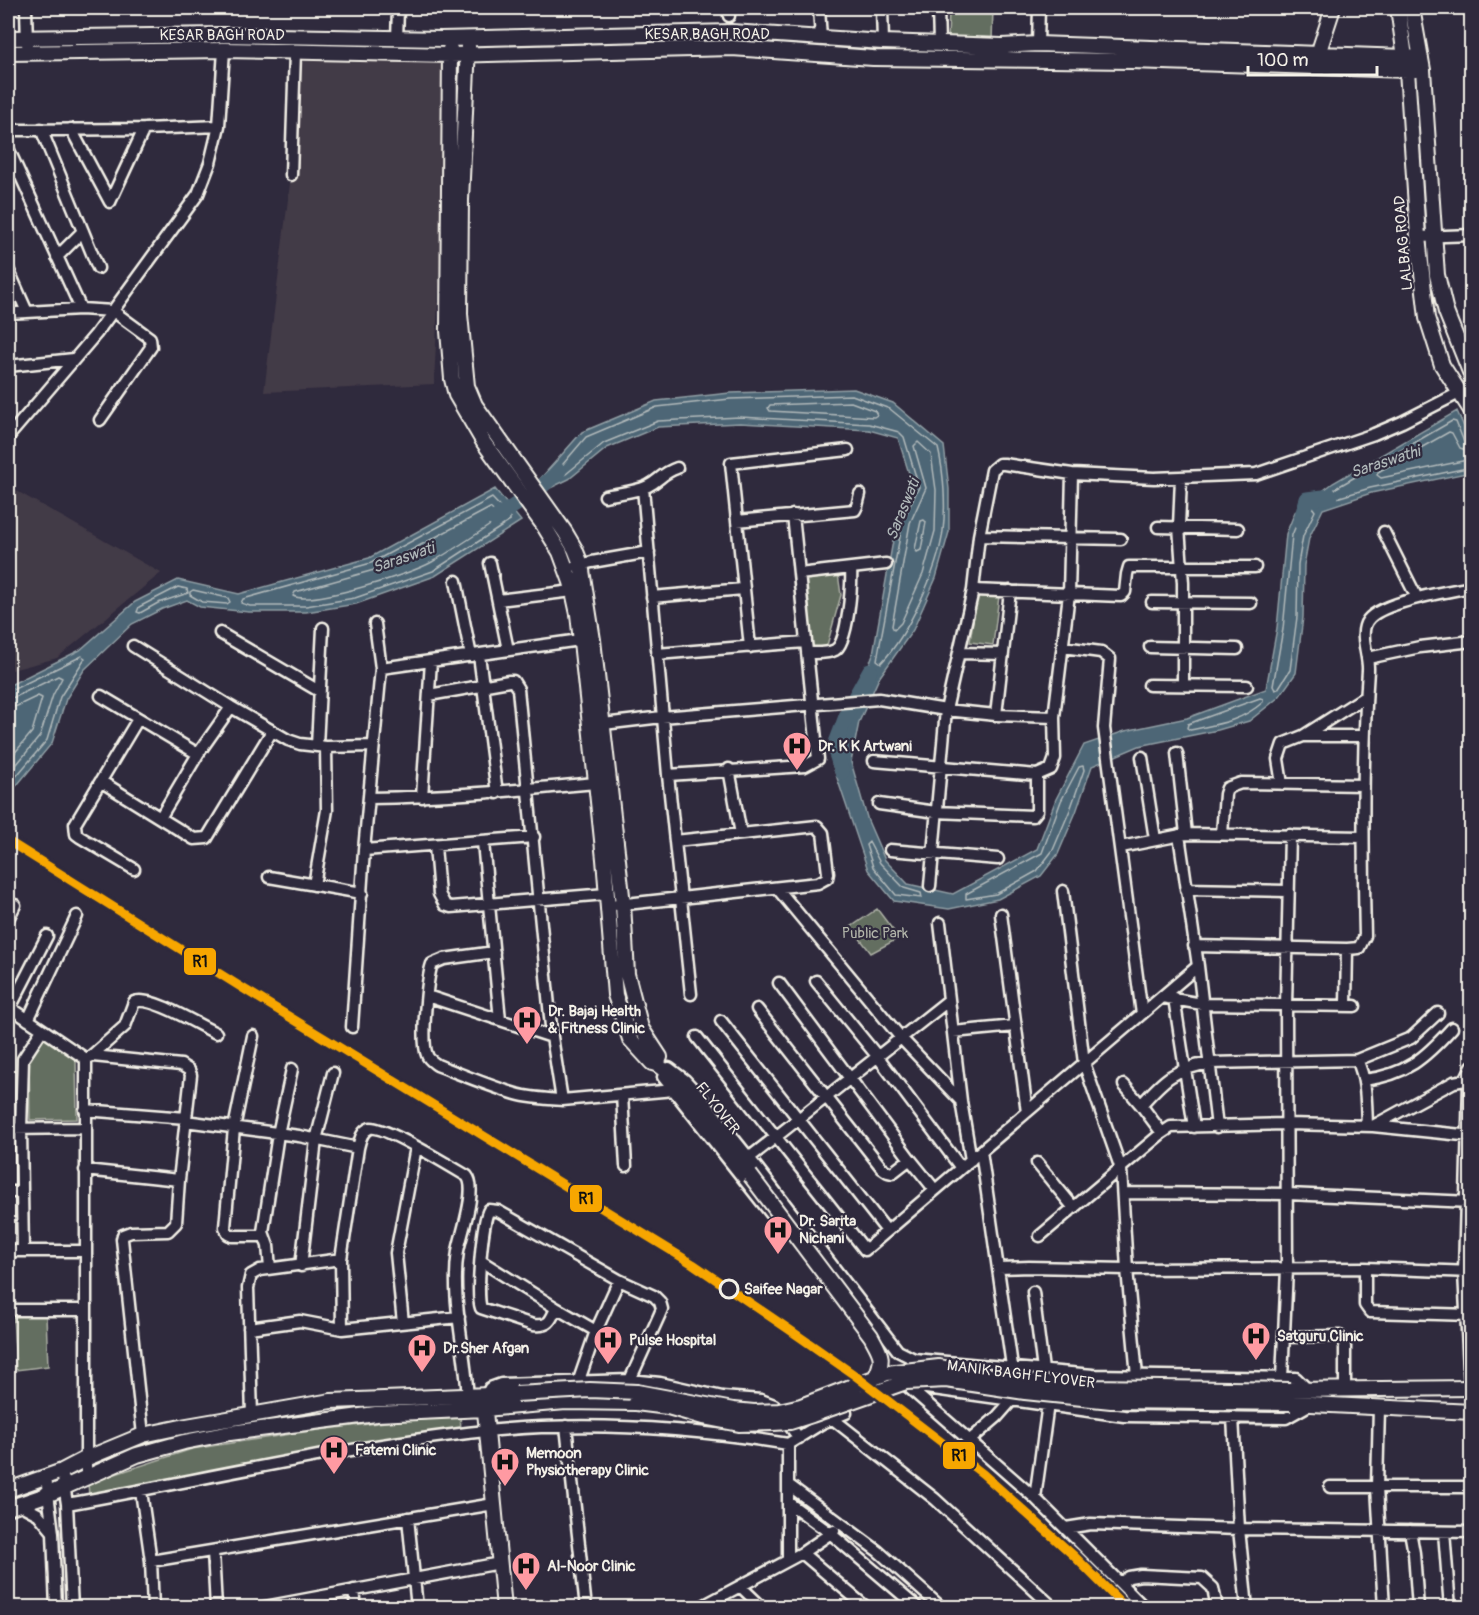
<svg xmlns="http://www.w3.org/2000/svg" width="1479" height="1615" viewBox="0 0 1479 1615" font-family="Pangolin,sans-serif">
	<style>
		.built { fill: #433a47 }
		.green { fill: #646e61; stroke: #acb0a4; stroke-width: 1.5 }
		.water { fill: #4d6676; stroke: #909ea4; stroke-width: 1.5 }
		.lines { fill: none; stroke-linecap: round; stroke-linejoin: round }
		.shore { stroke: #b1b9ba; stroke-width: 1.5 }
		.river { stroke: #4d6676; stroke-width: 15 }
		.minor-casing { stroke: #f4f1e8; stroke-width: 15 }
		.major-casing { stroke: #f4f1e8; stroke-width: 18 }
		.minor { stroke: #2f2a3d; stroke-width: 10 }
		.major { stroke: #2f2a3d; stroke-width: 14 }
		.major-bridge-casing { stroke: #f4f1e8; stroke-width: 18; stroke-linecap: butt }
		.major-bridge { stroke: #2f2a3d; stroke-width: 14 }
		.rail-1-casing { stroke: #2f2a3d; stroke-width: 14 }
		.rail-1 { stroke: #f7a600; stroke-width: 9 }
		.stop-dot { fill: #2f2a3d; stroke: #f4f1e8; stroke-width: 3 }
		.labels { text-anchor: middle; stroke-width: 4.5; stroke-linejoin: round; paint-order: stroke }
		.street-label { font-size: 15px; fill: #f4f1e8; stroke: #2f2a3d }
		.poi-label { font-size: 15px; font-weight: bold; fill: #f4f1e8; stroke: #2f2a3d; text-anchor: start }
		.park-label { font-size: 15px; fill: #b3b6ab; stroke: #2f2a3d }
		.stop-label { font-size: 15px; font-weight: bold; fill: #f4f1e8; stroke: #2f2a3d; text-anchor: start }
		.water-label { font-size: 16px; font-style: italic; fill: #b1b9ba; stroke: #2f2a3d }
		.line-badge { stroke: #2f2a3d; stroke-width: 2 }
		.pale-badge-label { font-size: 16px; text-anchor: middle; font-weight: bold; fill: #111 }
	</style>
	<rect width="100%" height="100%" fill="#2f2a3d"/>
	<filter id="ink" filterUnits="userSpaceOnUse"><feTurbulence type="fractalNoise" baseFrequency=".0167" numOctaves="2"/><feDisplacementMap in="SourceGraphic" scale="12" xChannelSelector="R" yChannelSelector="G"/><feConvolveMatrix kernelMatrix="1 2 1 2 8 2 1 2 1" color-interpolation-filters="sRGB"/></filter>
	<g filter="url(#ink)">
		<path class="built" d="M295 52 450 55 434 384 264 392 291 175Z
			M8 486 161 573 57 658 8 671Z"/>
		<path class="green" d="M949 8H993L992 41 948 42Z
			M838 574 841 595 826 649 810 650 804 583 809 577Z
			M977 593 999 596 993 645 970 642Z
			M877 909 899 938 871 953 851 927Z
			M43 1037 76 1059 77 1119 30 1120 29 1058Z
			M13 1316H46L48 1366 16 1370Z
			M460 1413 461 1431 330 1448 234 1469 89 1495 88 1483 192 1449 311 1431Z"/>
		<path class="water" d="M854 389 893 403 944 446 949 489V532L936 578 913 630 879 678 859 722 851 762 868 821 885 860 908 884 953 894 1037 849 1056 799 1084 745 1125 731 1187 718 1266 689 1277 628 1286 534 1295 512 1333 483 1457 411 1472 445 1471 472 1371 493 1323 509 1309 538 1304 565 1303 617 1296 673 1279 697 1249 721 1218 730 1139 746 1092 766 1076 812 1058 854 1041 876 998 899 949 909 894 901 868 870 832 763 873 654 897 518 913 486 898 438 869 430 740 423 658 427 607 448 569 479 546 490 540 479 582 432 656 401 730 393Z
			M495 489 521 521 435 576 356 604 306 612H249L200 607 187 600 162 609 132 624 84 670 66 699 52 743 8 796V686L80 650 135 602 178 580 239 594 369 558Z"/>
		<g class="lines">
			<path class="shore" d="M852 395 890 409 938 448C944 473 946 505 943 531 938 570 908 635 881 663L877 660 903 520 919 487 904 437 899 432 869 424 740 417 658 421 604 443 566 474 555 479 552 477 586 437 657 407 730 399Z
				M851 402 875 411 877 415 874 417 770 411 768 408 770 405Z
				M918 442 931 454 936 490 935 531 923 574 901 623 894 630 892 626 910 523 926 488 914 446Z
				M1472 444 1464 442 1456 422 1452 421 1336 488 1326 498 1330 500 1370 488 1472 467
				M1472 452 1460 448 1452 433 1449 432 1378 472 1377 475 1381 478 1472 459
				M492 498 510 517V521L433 571 355 598 306 606H250L241 603 243 599 371 563Z
				M1312 507 1315 511 1303 536 1298 564 1297 617 1290 670 1278 689 1275 690 1273 686 1283 629 1292 535 1300 516Z
				M490 508 499 516V519C477 534 455 549 432 562 411 574 312 606 293 596L295 592 374 570Z
				M924 520 926 522 921 550 917 552 915 549 921 521Z
				M178 587 187 589 188 593 158 603 140 613 137 612 139 607Z
				M193 590 228 598 230 602 227 604 202 602 190 595V592Z
				M8 691 12 690 82 656 85 658 60 697 47 740 8 786
				M8 698 15 697 58 676 62 678 53 695 40 736 8 775
				M1260 698 1263 699V702C1240 722 1219 724 1190 730L1187 728 1188 724Z
				M8 708 17 706 38 696 42 698 32 732 8 761
				M1083 766 1084 770 1070 810 1053 850 1037 871 996 894 966 899V894L1042 853 1061 801 1079 767Z
				M869 842 880 863 904 888 921 893 922 898 896 895 873 867 866 845Z"/>
			<path class="river" d="M494 519 538 490 559 471
				M1300 522 1307 499 1331 496
				M842 772 834 748 850 706 870 670"/>
			<g class="minor-casing">
				<path id="minor" d="M26 8 27 44
					M729 8V16
					M819 8 821 39
					M882 8 883 42
					M938 8 939 43
					M397 40 398 8
					M1038 44 1039 8
					M41 129 98 268
					M71 129 110 202 144 129
					M8 130 144 129 219 126
					M8 148 81 309
					M291 175 295 52
					M1418 237 1472 235
					M57 257 83 231
					M8 269 27 312
					M8 313 81 309 113 311 150 338 151 347 100 420
					M8 366 74 359
					M8 437 96 334 198 194 210 163 219 126 224 50
					M1181 478 1179 527 1183 583V685
					M643 488 668 775 691 994
					M605 496C619 493 636 492 648 486 660 480 662 473 677 468
					M737 521 855 510 857 506 860 494
					M1158 527 1238 529
					M1384 532 1417 598
					M979 536 1121 539
					M490 563 508 650
					M576 566 592 562 649 552
					M799 574 886 564
					M456 581 471 656
					M973 590 1121 596 1125 592 1127 574 1129 567H1255
					M652 597 743 589
					M498 600 573 591
					M1152 602 1251 603
					M220 633 319 691
					M133 646 231 707 288 740 300 744 326 747 373 746
					M750 647 731 463 848 450
					M1063 647 1101 652 1110 659 1104 728 1142 1014
					M1150 647 1237 649
					M807 653C815 653 828 654 835 650 848 643 852 584 851 568
					M959 653 1003 654
					M657 654 805 642
					M479 655 497 793
					M1368 658 1420 647 1472 641
					M381 668 580 640
					M1149 685 1247 686
					M429 695 509 681H513L518 689 552 1037 562 1100
					M101 696 198 754
					M996 715 1010 591
					M595 725 662 717 879 699 946 710 996 715 1054 717
					M1303 736H1363
					M317 746 323 628
					M1177 753 1186 834
					M1142 757 1155 839
					M874 761 1037 775 1051 769 1055 758 1054 717 1069 594 1072 474
					M729 769 741 834
					M668 775 805 766 818 759 793 515
					M102 782 194 839 207 838 272 731
					M1282 784 1278 759 1283 744 1303 736 1366 696
					M422 797 431 661
					M369 798C446 797 521 790 596 783
					M879 804 936 812 1033 816 1037 811V775
					M160 818 198 754 231 707
					M1222 834 1225 794 1227 788 1241 783 1363 785
					M1179 835 1198 966 1217 1127
					M483 842 500 1020
					M435 846 439 894 445 905 451 907 606 894
					M1121 847 1186 834 1363 837
					M364 850 534 837
					M890 850 998 859
					M134 869 80 837 76 834 75 824 138 719
					M269 877 362 893
					M314 885 327 810 326 747
					M930 886 946 710 973 590 979 536 992 470 999 464H1004L1072 474 1154 478 1256 474 1374 434 1402 422 1459 393
					M777 888 901 1038 961 1101
					M1186 889 1287 891
					M1063 891 1084 1063 1121 1169 1127 1269 1137 1376
					M617 905 818 883 827 878 828 873 823 833 817 826 675 841
					M1001 914 1027 1112
					M8 919 15 905
					M940 923 961 1101 971 1160
					M1194 946 1347 949 1359 948 1365 936C1363 847 1362 758 1368 670 1369 655 1358 633 1368 620 1381 602 1449 591 1472 587
					M494 952 444 959 432 964C427 978 421 1042 427 1055 428 1059 433 1062 437 1065 463 1075 489 1086 516 1094 530 1098 547 1099 562 1100L674 1090
					M816 981 878 1057 961 1168
					M779 983 910 1159 935 1190
					M427 996 552 1037
					M1162 997 1202 1004 1355 1006
					M1174 998 1194 1127
					M1346 1005 1347 949
					M8 1006 86 1059
					M10 1008 47 936
					M757 1009 882 1168 888 1172 892 1173 910 1159
					M28 1020 77 916
					M721 1021 887 1231
					M352 1027 364 850 381 668 375 624
					M953 1032 1015 1026
					M253 1036 234 1128 225 1227 228 1234 232 1236H264
					M697 1037 865 1250 1198 966
					M93 1056 181 1065 189 1070 191 1075 179 1180 176 1223 168 1231 131 1232 123 1235 122 1239 143 1435
					M90 1057 125 1026 134 1002C151 995 198 1025 216 1033
					M86 1059V1477
					M1357 1060 1411 1038 1438 1013
					M669 1068 685 1080 698 1094 758 1169 898 1351 914 1359 1093 1375 1296 1378 1308 1390
					M663 1077 776 1220
					M1364 1080C1406 1075 1425 1058 1452 1028
					M1465 1080 1472 1066
					M1124 1085 1141 1105
					M622 1095 626 1166
					M85 1110 186 1118
					M185 1121 299 1136 358 1148
					M1373 1126 1454 1082 1465 1080 1469 1084 1464 1272 1470 1389
					M8 1129 85 1128
					M1162 1133 1141 1105C1164 1079 1174 1069 1210 1063L1357 1060C1367 1080 1366 1104 1367 1126
					M981 1151 1012 1366
					M749 1158 949 1000
					M1037 1163 1074 1208
					M85 1170 179 1180
					M8 1192H22
					M1124 1193 1288 1194 1471 1202
					M1040 1236 1162 1133 1171 1127 1287 1124 1373 1126 1472 1136
					M8 1251H85
					M23 1251 21 1129 23 1059 42 1030
					M481 1261 556 1308 596 1331
					M301 1266 316 1140 333 1073
					M270 1268 268 1246 263 1232 278 1134 292 1069
					M998 1268 1029 1267 1127 1269 1365 1268 1472 1272
					M1365 1268V1305L1370 1312 1471 1315
					M1033 1292 1043 1370
					M556 1308C551 1321 548 1327 533 1325L481 1308C476 1296 482 1221 489 1210L498 1211 619 1280 654 1296 660 1302 662 1309 659 1316 630 1380
					M8 1310H84
					M403 1323 396 1253 416 1147
					M249 1328 300 1321 342 1329 459 1317
					M342 1329 341 1259 358 1148C360 1141 361 1131 370 1128 383 1125 452 1167 467 1176 478 1189 461 1234 458 1251 450 1301 467 1353 468 1403
					M1284 1337 1340 1336 1344 1341 1345 1347V1390
					M1282 1378 1287 1269 1286 1005 1290 835
					M579 1380 596 1331 619 1280
					M906 1385 1035 1498 1145 1608
					M912 1386 1124 1416 1286 1418 1311 1404
					M485 1397 490 1388 501 1384 630 1380 660 1383 722 1397 761 1400 774 1405 799 1438
					M1379 1408 1377 1487 1384 1608
					M252 1415 248 1288 251 1275 260 1270 341 1259
					M1233 1417 1239 1529 1247 1608
					M833 1419 935 1499 1054 1608
					M566 1426 586 1608
					M969 1441 997 1417 1012 1400
					M62 1471 67 1504 72 1608
					M46 1477 53 1533 56 1608
					M790 1486 878 1551 942 1608
					M1330 1487H1472
					M141 1491 151 1561 153 1608
					M1035 1498 1048 1404
					M789 1503 830 1533 918 1608
					M67 1504C206 1479 345 1446 486 1431 586 1421 690 1428 788 1444
					M21 1505 38 1514 53 1532
					M408 1518 417 1608
					M1066 1528 1091 1524 1239 1529 1472 1532
					M1410 1531 1414 1553 1418 1608
					M1444 1532 1450 1608
					M213 1551 216 1608
					M802 1553 867 1608
					M788 1560V1444L822 1423 846 1413
					M151 1561 494 1504
					M1120 1583 1129 1577 1141 1575 1202 1578 1213 1588 1217 1608
					M741 1587 763 1608
					M354 1590 356 1608
					M259 1608 500 1563
					M699 1608 802 1553 834 1531"/>
			</g>
			<g class="major-casing">
				<path id="major" d="M1412 8 1423 70H1407L1405 57 1421 58
					M8 38 222 35 441 39 731 32 883 42 1002 46 1038 44 1405 57 1398 8
					M468 46 461 200 460 314 467 386 475 405 565 532 575 549 581 564 593 640 623 904 627 974 641 1028 660 1057 657 1064
					M450 49 448 331 452 379 456 395 484 443 544 526 560 552 571 582 578 614 590 725 604 859 615 995 630 1039 652 1063C671 1065 735 1156 750 1175
					M8 53 224 50 450 55 732 48 873 58 1131 61 1407 70 1418 237 1427 318 1442 365 1472 412
					M1318 54 1333 8
					M1423 70 1437 275 1446 312 1472 377
					M1290 1390 1472 1388
					M484 1401 504 1608
					M1291 1403 1472 1412
					M8 1490 62 1471 85 1459 143 1435 181 1427 331 1401 516 1394
					M8 1508 49 1494 137 1455 184 1442 230 1433 376 1414 484 1409 566 1402 636 1403"/>
			</g>
			<use href="#minor" class="minor"/>
			<use href="#major" class="major"/>
			<g class="major-bridge-casing">
				<path id="major-bridge" d="M750 1175 871 1336C880 1353 885 1357 876 1376
					M516 1394 590 1390 637 1392 733 1410 754 1412 779 1411 801 1406 887 1373 939 1367 1025 1382 1093 1387 1290 1390
					M636 1403 668 1407 703 1417 739 1424 773 1423 790 1422 812 1415 906 1382 946 1380 1025 1392 1111 1401 1291 1403"/>
			</g>
			<use href="#major-bridge" class="major-bridge"/>
			<g class="rail-1-casing">
				<path id="rail-1" d="M8 841 244 989 693 1264 787 1328 853 1374 983 1474 1073 1555 1126 1608"/>
			</g>
			<use href="#rail-1" class="rail-1"/>
		</g>
	</g>
	<defs>
		<g id="hospital-pin" transform="scale(1.5)"><path d="M0 17L-7.5 6A9.5 9.5 0 1 1 7.5 6Z" fill="#ff9aa2" stroke="#2f2a3d"/><path d="M-5-5h3v3.5h4V-5h3V5h-3V1.5h-4V5h-3Z" fill="#111"/></g>
	</defs>
	<g fill-rule="evenodd">
		<use href="#hospital-pin" x="797" y="746"/>
		<use href="#hospital-pin" x="527" y="1020"/>
		<use href="#hospital-pin" x="778" y="1230"/>
		<use href="#hospital-pin" x="1256" y="1336"/>
		<use href="#hospital-pin" x="608" y="1340"/>
		<use href="#hospital-pin" x="422" y="1348"/>
		<use href="#hospital-pin" x="334" y="1450"/>
		<use href="#hospital-pin" x="505" y="1462"/>
		<use href="#hospital-pin" x="526" y="1566"/>
	</g>
	<circle class="stop-dot" cx="729" cy="1289" r="9"/>
	<g class="labels">
		<g class="street-label">
			<text x="707" y="39">KESAR BAGH ROAD</text>
			<text x="222" y="40">KESAR BAGH ROAD</text>
			<text transform="translate(1403 243) rotate(-95)" y="5">LALBAG ROAD</text>
			<text transform="translate(718 1108) rotate(52)" y="5">FLYOVER</text>
			<text transform="translate(1021 1374) rotate(7)" y="5">MANIK BAGH FLYOVER</text>
		</g>
		<g class="poi-label">
			<text x="818" y="751">Dr. K K Artwani</text>
			<text x="548" y="1016">Dr. Bajaj Health<tspan x="548" dy="17">&amp; Fitness Clinic</tspan></text>
			<text x="799" y="1226">Dr. Sarita<tspan x="799" dy="17">Nichani</tspan></text>
			<text x="1277" y="1341">Satguru Clinic</text>
			<text x="629" y="1345">Pulse Hospital</text>
			<text x="443" y="1353">Dr.Sher Afgan</text>
			<text x="355" y="1455">Fatemi Clinic</text>
			<text x="526" y="1458">Memoon<tspan x="526" dy="17">Physiotherapy Clinic</tspan></text>
			<text x="547" y="1571">Al-Noor Clinic</text>
		</g>
		<g class="park-label">
			<text x="875" y="938">Public Park</text>
		</g>
		<g class="stop-label">
			<text x="744" y="1294">Saifee Nagar</text>
		</g>
		<g class="water-label">
			<text transform="translate(1385 461) rotate(-18)" y="6">Saraswathi</text>
			<text transform="translate(902 509) rotate(-68)" y="6">Saraswati</text>
			<text transform="translate(403 557) rotate(-19)" y="6">Saraswati</text>
		</g>
	</g>
	<g class="line-badge">
		<rect x="183" y="947" width="34" height="29" rx="6" fill="#f7a600"/>
		<rect x="569" y="1184" width="34" height="29" rx="6" fill="#f7a600"/>
		<rect x="942" y="1441" width="34" height="29" rx="6" fill="#f7a600"/>
	</g>
	<g class="pale-badge-label">
		<text x="200" y="967">R1</text>
		<text x="586" y="1204">R1</text>
		<text x="959" y="1461">R1</text>
	</g>
	<rect width="1479" height="1615" fill="none" stroke="#2f2a3d" stroke-width="30"/>
	<rect x="15" y="15" width="1449" height="1585" fill="none" stroke="#f4f1e8" stroke-width="2" filter="url(#ink)"/>
	<path d="M1248 66v9h129v-9" fill="none" stroke="#f4f1e8" stroke-width="3"/>
	<text x="1257" y="66" font-size="18" fill="#f4f1e8" stroke="#2f2a3d" stroke-width="4.5" paint-order="stroke">100 m</text>
</svg>
